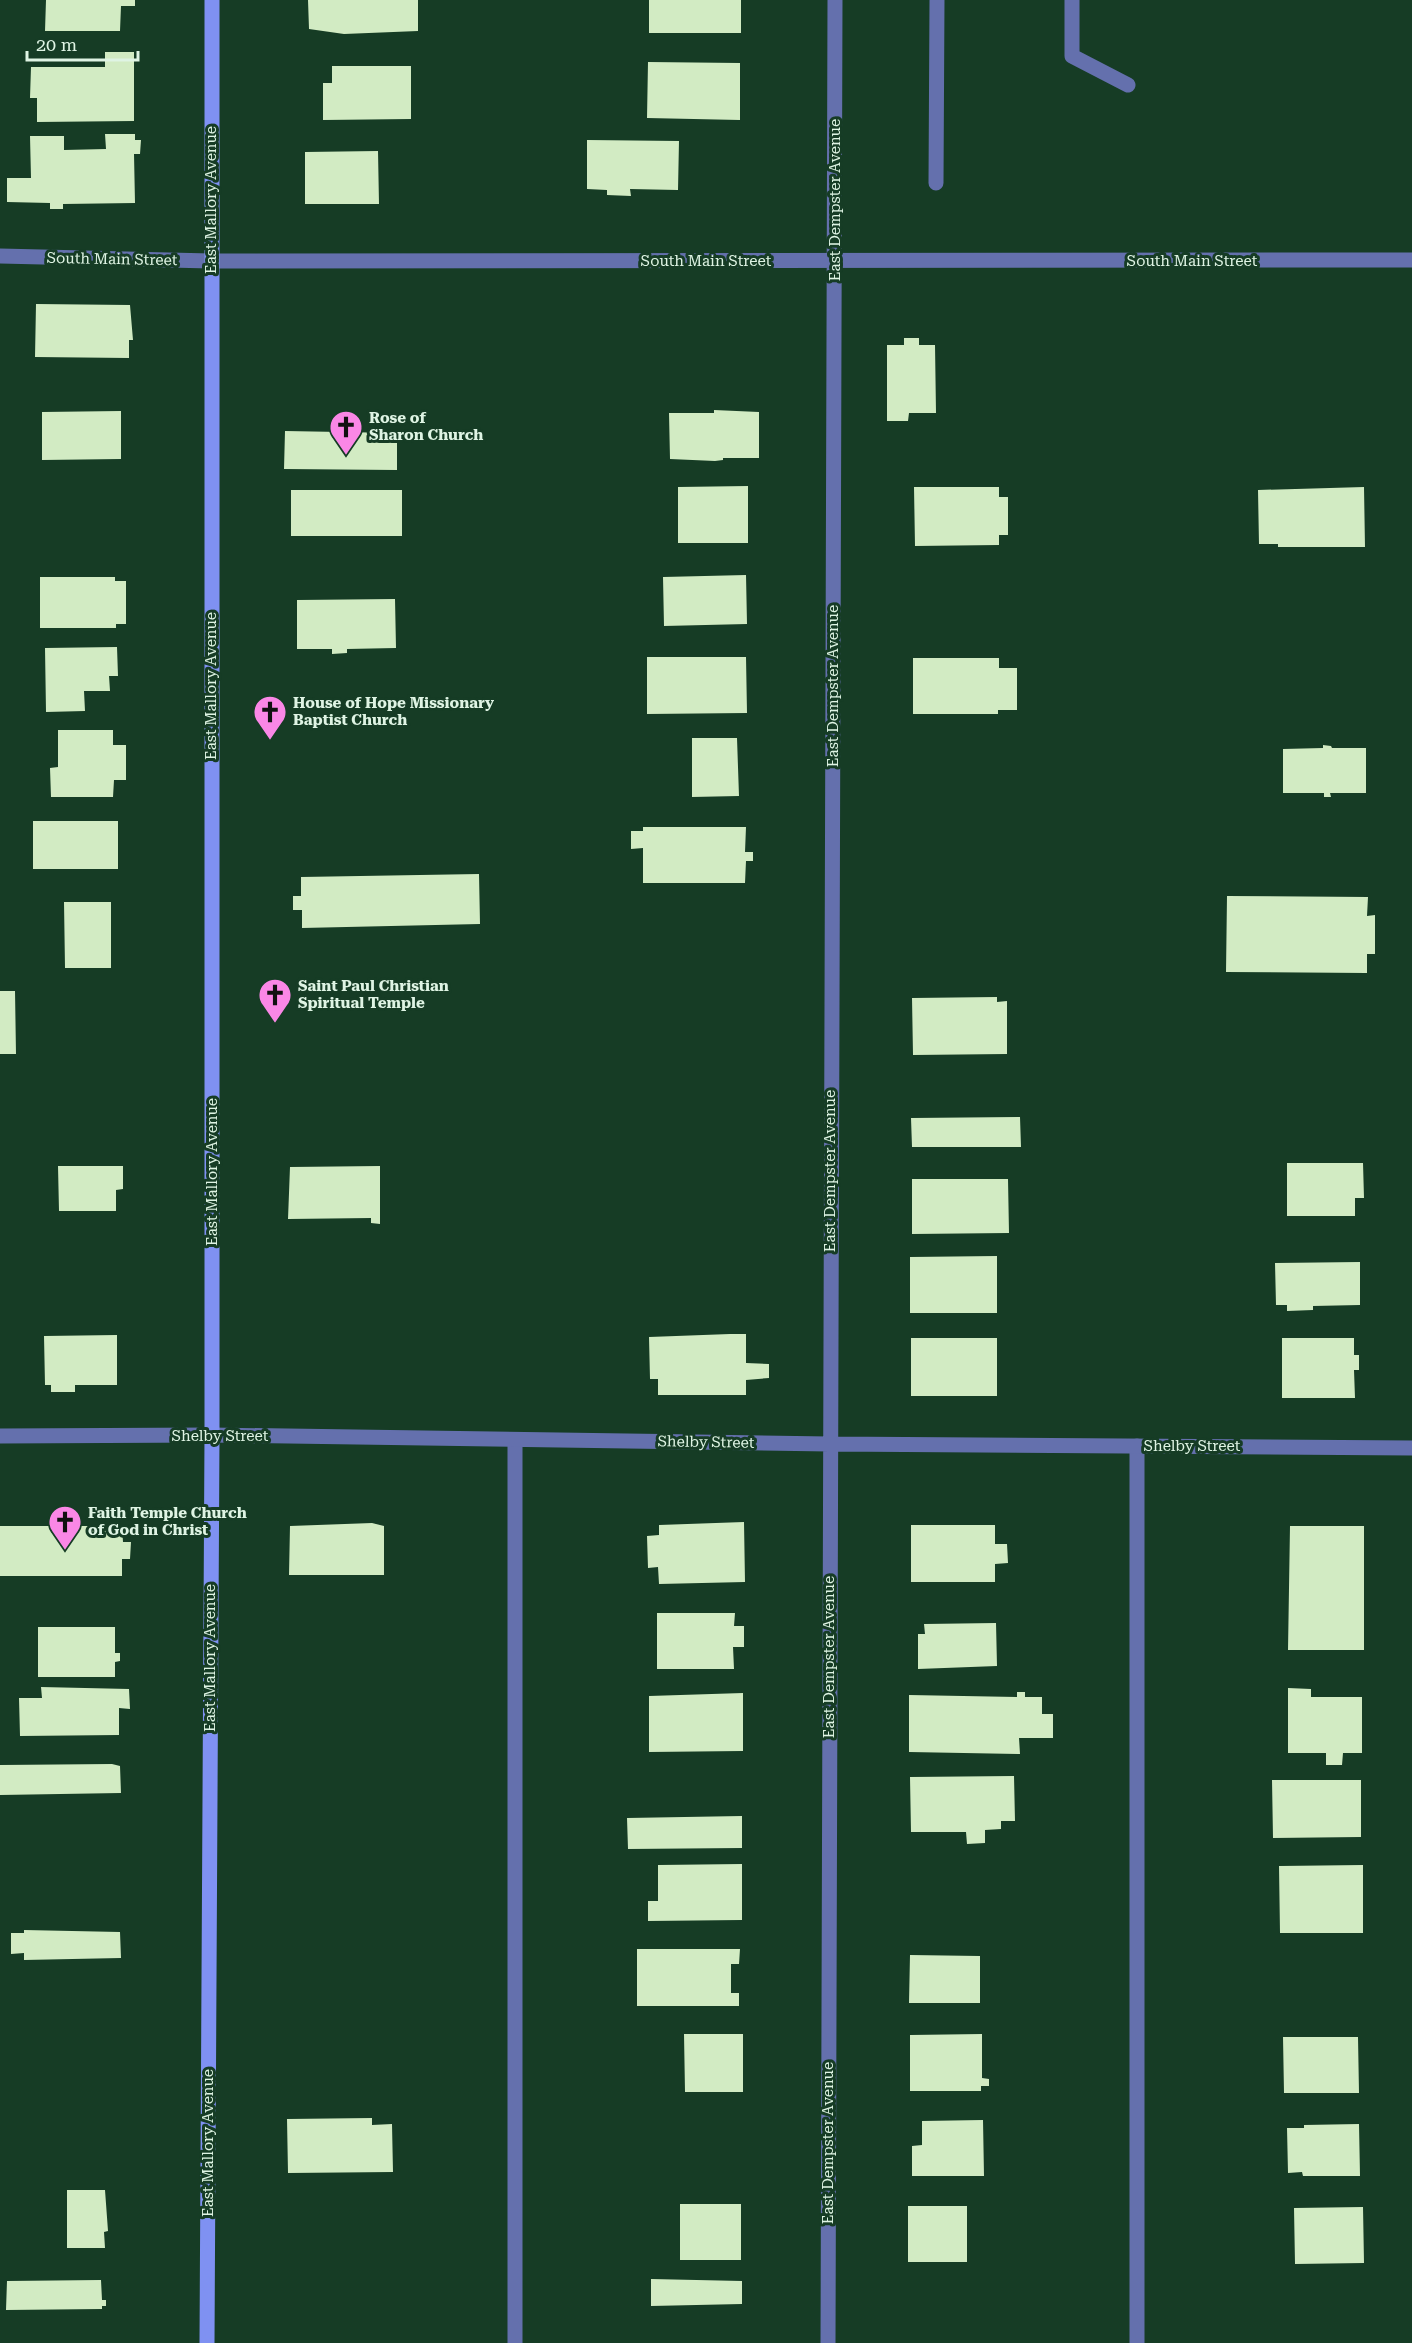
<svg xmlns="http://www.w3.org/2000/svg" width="1412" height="2343" viewBox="0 0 1412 2343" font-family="'Roboto Serif',serif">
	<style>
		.building { fill: #d2ebc3 }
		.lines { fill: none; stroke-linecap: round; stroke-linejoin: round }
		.lane { stroke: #6470ad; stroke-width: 15 }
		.street { stroke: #6470ad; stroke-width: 15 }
		.secondary { stroke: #7f91f2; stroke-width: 15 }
		.labels { text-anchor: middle; stroke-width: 6; stroke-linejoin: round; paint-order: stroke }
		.street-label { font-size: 15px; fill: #dff4e4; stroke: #163c25 }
		.poi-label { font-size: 15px; font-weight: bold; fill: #dff4e4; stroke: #163c25; text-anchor: start }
	</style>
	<rect width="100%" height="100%" fill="#163c25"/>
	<path class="building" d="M46 0H135V6H121L120 31H45Z
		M308 0H418V31L344 34 309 29Z
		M649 0H741V33H649Z
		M105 52H134V121L37 122V98H30L31 67H105Z
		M648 62 740 63V120L647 118Z
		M332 66H411V119L323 120V83H332Z
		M105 134H135V140H141L140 154H134L135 203 63 204V209H50V203L7 202V178H31L30 136H64V150L106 149Z
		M587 140 679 141 678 190 630 189 631 196 607 195V190L587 189Z
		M378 151 379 204H305V152Z
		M36 304 130 305 133 340H129V358L35 357Z
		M904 338H919V345H935L936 413H909L908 421H887V345H904Z
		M714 410 759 412V458H723V460L715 461 670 459 669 413H714Z
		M121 411V459L42 460V412Z
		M285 431 397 433V470L284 469Z
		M748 486V543H678V487Z
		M914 487H999V497H1008V535H999V545L915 546Z
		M1364 487 1365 547H1278V544H1259L1258 490Z
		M291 490H402V536H291Z
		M746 575 747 624 664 626 663 577Z
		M40 577H115V581H126V624H116V628H40Z
		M395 599 396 648 347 649V653L332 654V649H297V600Z
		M117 647 118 676H109L110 691H84L85 711 46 712 45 648Z
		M647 657H746L747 713 647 714Z
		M913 658H999V668H1017V710H998V714H913Z
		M58 730H113V745H126V780H114L113 797H51L50 768 58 767Z
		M692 738H737L739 796 692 797Z
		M1323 745 1331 746 1332 748H1366V793H1330L1331 797H1324V793H1283V749L1323 748Z
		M33 821H118V869H33Z
		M643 827H746L745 852H753V861H746L745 883H643V848L631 849V831H643Z
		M479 874 480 924 302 928V910H293V896H301V877Z
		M1227 896 1368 897 1367 916 1375 915V954H1367V973L1226 972Z
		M64 902H111V968H65Z
		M0 991H15L16 1054H0Z
		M997 997V1002L1007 1001V1054L913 1055 912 998Z
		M1020 1117 1021 1147H912L911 1118Z
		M1287 1163H1363L1364 1198H1355V1216H1287Z
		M58 1166H123V1189L116 1190V1211H59Z
		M380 1166V1224L371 1223V1218L288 1219 290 1167Z
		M912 1179H1008L1009 1233 912 1234Z
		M997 1256V1313H910V1257Z
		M1360 1262V1305L1313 1306V1310L1287 1311V1305H1276L1275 1263Z
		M730 1334H746V1363L769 1364V1378L746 1380V1395H658V1379H650L649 1337Z
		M117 1335V1385H75V1392H51V1385H45L44 1336Z
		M911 1338H997V1396H911Z
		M1282 1338H1354V1355H1359V1370H1354L1355 1398H1282Z
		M744 1522 745 1582 659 1584 658 1567 648 1568 647 1536 659 1535V1525Z
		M372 1523 384 1526V1575H289L290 1526Z
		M911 1525H995V1544H1007L1008 1563 995 1564V1582H911Z
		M0 1526H122L123 1542H131L130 1559H122V1576H0Z
		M1290 1526H1364V1650H1288Z
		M657 1613H735L734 1626H744V1647H733L734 1669H657Z
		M996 1623 997 1666 918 1669V1634H925L924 1624Z
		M38 1627H115V1653H120V1661L115 1662V1677H38Z
		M41 1687 129 1689 130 1709 119 1708V1735L20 1736 19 1698H42Z
		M1288 1688 1311 1689V1697H1362V1753H1343L1342 1765H1326V1753H1288Z
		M1017 1692H1025V1697H1042V1714H1053V1738H1019L1020 1754 909 1752V1695L1017 1697Z
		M743 1693V1751L649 1752V1696Z
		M112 1764 120 1766 121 1793 0 1795V1765Z
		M1014 1776 1015 1821H1001V1829L985 1830V1843L967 1844 966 1832H911L910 1777Z
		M1272 1780H1361V1837L1273 1838Z
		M742 1816V1848L628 1849 627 1818Z
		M742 1864V1920L648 1921V1901H658V1865Z
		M1363 1865V1933H1280L1279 1866Z
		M24 1930 120 1932 121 1958 24 1960V1953L11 1954V1933H24Z
		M637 1949H740L739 1964H731V1993H739V2006H637Z
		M910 1955 980 1956V2003H909Z
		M684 2034H743V2092H685Z
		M982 2034V2078L989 2079V2086H981V2091H910V2035Z
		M1283 2037H1358L1359 2093H1284Z
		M372 2118V2125L392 2124 393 2172 288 2173 287 2119Z
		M983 2120 984 2176H912V2146L922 2145V2121Z
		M1359 2124 1360 2176H1303L1302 2172 1288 2173 1287 2128H1304V2125Z
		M67 2190H105L108 2231 104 2232 105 2248H67Z
		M680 2204H741V2260H680Z
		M908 2206H967V2262H908Z
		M1363 2207 1364 2263 1295 2264 1294 2208Z
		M651 2279 742 2281V2304L651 2306Z
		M101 2280 102 2300H106V2306H102V2309L6 2310 7 2281Z"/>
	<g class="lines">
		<path class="lane" d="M1072 0V56L1128 85
			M936 183 937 0
			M515 2343V1440
			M1137 2343V1446"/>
		<path class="street" d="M0 256 211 261 1412 260
			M0 1436 212 1435 829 1444 1412 1448
			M828 2343 835 0"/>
		<path class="secondary" d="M207 2343 212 1435V0"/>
	</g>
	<defs>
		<g id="church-pin" transform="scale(1.725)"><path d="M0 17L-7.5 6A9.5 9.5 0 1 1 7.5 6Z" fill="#fa87e6" stroke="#163c25"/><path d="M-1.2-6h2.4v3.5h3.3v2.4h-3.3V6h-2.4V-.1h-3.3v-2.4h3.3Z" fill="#111"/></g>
	</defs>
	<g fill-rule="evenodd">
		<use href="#church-pin" x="346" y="427"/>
		<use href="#church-pin" x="270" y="712"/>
		<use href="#church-pin" x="275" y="995"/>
		<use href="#church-pin" x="65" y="1522"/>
	</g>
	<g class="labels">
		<g class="street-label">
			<text transform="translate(211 200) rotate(-90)" y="5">East Mallory Avenue</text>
			<text transform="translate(835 200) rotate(-90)" y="5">East Dempster Avenue</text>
			<text transform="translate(112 259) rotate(1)" y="5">South Main Street</text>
			<text x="706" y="266">South Main Street</text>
			<text x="1192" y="266">South Main Street</text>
			<text transform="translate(211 686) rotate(-90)" y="5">East Mallory Avenue</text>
			<text transform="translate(833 686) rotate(-90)" y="5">East Dempster Avenue</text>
			<text transform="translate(830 1171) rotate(-90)" y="5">East Dempster Avenue</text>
			<text transform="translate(212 1172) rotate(-90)" y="5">East Mallory Avenue</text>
			<text x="220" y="1441">Shelby Street</text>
			<text transform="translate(706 1442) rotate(1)" y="5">Shelby Street</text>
			<text x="1192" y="1451">Shelby Street</text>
			<text transform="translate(829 1657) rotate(-90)" y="5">East Dempster Avenue</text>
			<text transform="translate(210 1658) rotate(-90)" y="5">East Mallory Avenue</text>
			<text transform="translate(208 2143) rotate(-90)" y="5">East Mallory Avenue</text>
			<text transform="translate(828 2143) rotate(-90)" y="5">East Dempster Avenue</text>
		</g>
		<g class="poi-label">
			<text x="369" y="423">Rose of<tspan x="369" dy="17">Sharon Church</tspan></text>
			<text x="293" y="708">House of Hope Missionary<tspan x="293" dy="17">Baptist Church</tspan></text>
			<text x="298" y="991">Saint Paul Christian<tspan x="298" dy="17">Spiritual Temple</tspan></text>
			<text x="88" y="1518">Faith Temple Church<tspan x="88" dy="17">of God in Christ</tspan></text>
		</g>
	</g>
	<path d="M27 51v9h111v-9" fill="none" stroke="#dff4e4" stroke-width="3"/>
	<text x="36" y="51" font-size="18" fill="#dff4e4" stroke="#163c25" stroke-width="4.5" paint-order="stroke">20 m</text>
</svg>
